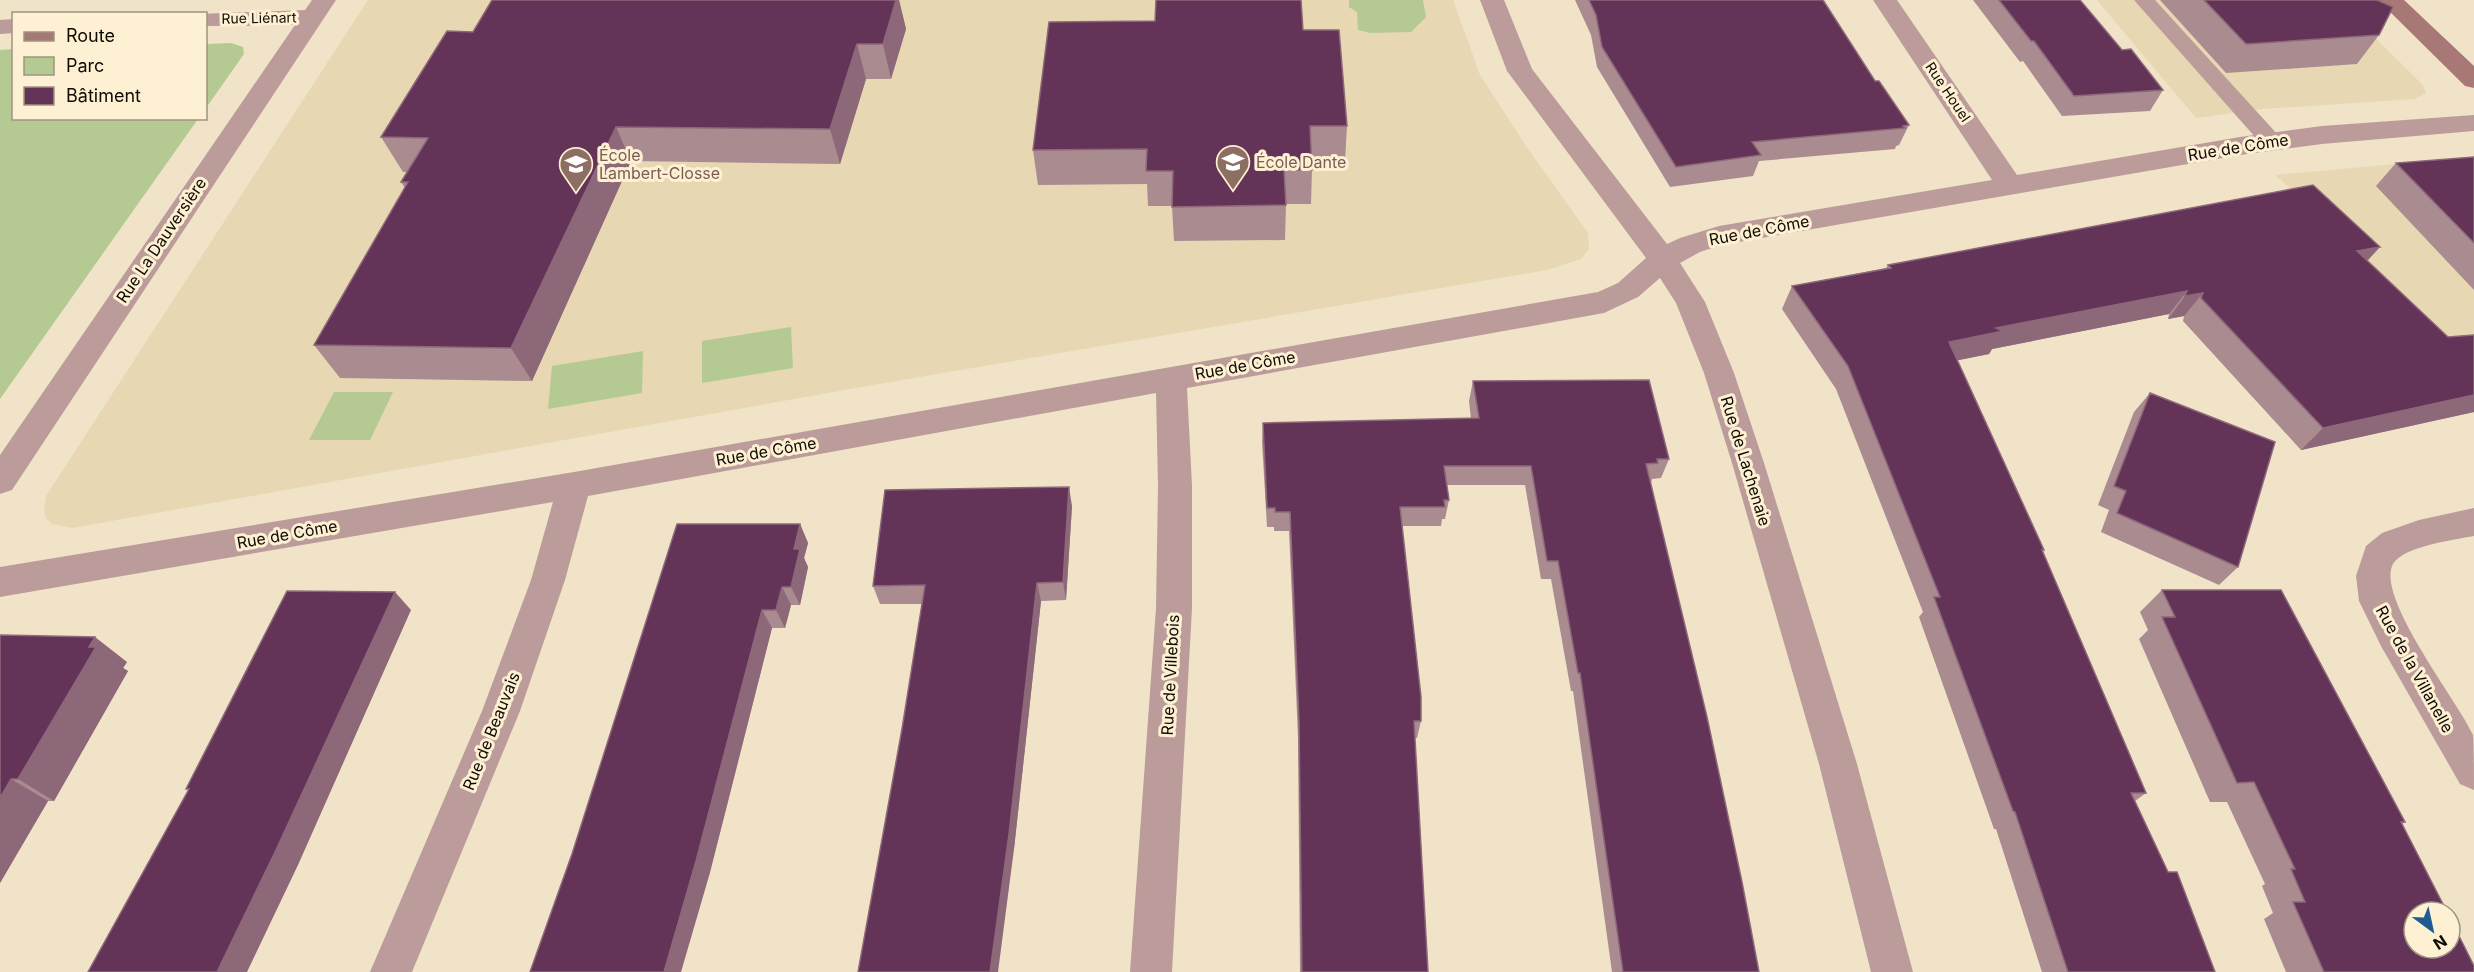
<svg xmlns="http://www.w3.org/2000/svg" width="2474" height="972" viewBox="0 0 2474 972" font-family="Inter,sans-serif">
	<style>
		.built { fill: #e7d7b3 }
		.green { fill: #b5ca93 }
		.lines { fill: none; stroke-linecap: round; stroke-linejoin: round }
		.lane { fill: #bc9c9a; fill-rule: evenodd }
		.street { fill: #bc9c9a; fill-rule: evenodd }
		.secondary { fill: #a77876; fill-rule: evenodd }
		.wall { fill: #aa8b90 }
		.shaded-wall { fill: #8d6879 }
		.building { fill: #633358; stroke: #8d6879; stroke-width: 1.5 }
		.labels { text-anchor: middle; stroke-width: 6; stroke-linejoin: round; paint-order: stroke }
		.far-street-label { font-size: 14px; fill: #0f0b03; stroke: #fef0d3 }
		.street-label { font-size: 16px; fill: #0f0b03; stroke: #fef0d3 }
		.education-label { font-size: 16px; fill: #785e54; stroke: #fef0d3; text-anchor: start }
	</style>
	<rect width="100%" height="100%" fill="#f0e3c7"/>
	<path class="built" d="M368 0H1453L1480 75 1528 149 1588 233 1589 249 1581 259 1547 270 867 386 72 528 52 524 46 518 44 509 46 496Z
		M2097 0H2337L2423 85 2426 93 2415 99 2262 109 2196 118Z
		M2474 157V384L2314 209 2275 175Z"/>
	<path class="green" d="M1349 0H1423L1426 17 1411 32 1370 33 1358 30 1357 12 1349 7Z
		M231 43 243 47 244 54 206 108V44Z
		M13 49 14 118 198 119 0 399V50Z
		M791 327 793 368 702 383V341Z
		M643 351 642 393 548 409 552 366Z
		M334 392H393L370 440H309Z"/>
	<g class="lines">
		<path class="lane" d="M2134 0H2155L2279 136 2282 141 2279 146 2271 148 2263 146Z"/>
		<path class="street" d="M312 0H336L12 490 0 494V455L295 25 206 26V14H199L305 10Z
			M1480 0H1504L1532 69 1667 244 1680 238 1719 226 1992 180 1873 0H1897L2017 175 2240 137 2322 126 2474 115V131L2322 144 2240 155 1721 245 1700 252 1680 263 1705 302 1734 373 1764 463 1857 764 1913 972H1871L1819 764 1732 463 1704 373 1676 303 1660 278 1638 297 1604 313 1187 388 1192 486V608L1172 972H1130L1156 608 1158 486 1156 393 588 496 565 580 520 711 412 972H370L482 711 531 580 553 502 0 597V567L574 472 1598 292 1618 283 1646 258 1507 71Z
			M14 19V33L0 34V20Z
			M2474 508V536C2454 540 2404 546 2393 564 2375 597 2458 701 2473 735 2474 746 2474 776 2474 790L2460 784 2381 646 2359 601 2356 576 2366 546 2382 533 2419 520Z"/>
		<path class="secondary" d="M2378 0H2404L2474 66V88L2465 86Z"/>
	</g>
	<path class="wall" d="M896 0H899L906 29 891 79H866L840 164 631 161 532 381 340 378 314 345 405 188 401 182 408 172H403L381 137Z
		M1575 0H1823L1875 81 1909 125 1899 145 1896 146 1895 149 1759 161 1753 176 1670 187 1597 67 1591 35Z
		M1973 0H2080L2122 50 2163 90 2150 111 2062 116 2023 61 2020 62Z
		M2160 0H2377L2379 35 2357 64 2226 73Z
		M1155 21 1303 30 1347 126 1345 161H1312V170L1311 204H1286L1285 240 1174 241 1172 206H1148L1147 184 1038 185 1033 150Z
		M2474 157V290L2376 186 2396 163Z
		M2367 261 2448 337 2474 335V412L2301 450 2183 321 2184 316 2168 319 2169 314 1992 349 1989 354 1957 360 2044 550 2042 552 2146 793 2135 801 2215 972H2042L1996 829H1994L1919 617 1923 612 1836 389 1782 309 1792 286 1886 268 1888 265Z
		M1473 381 1669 459 1661 478 1652 479 1651 483 1759 972H1612L1573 691H1571L1551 579H1541L1525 485H1447L1449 500 1445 519H1442L1441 526H1402L1421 721 1417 738H1415L1428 972H1300L1298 737 1289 531H1274V527H1267L1262 442 1263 423 1471 419 1469 401Z
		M2150 393 2238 567 2219 585 2101 532 2109 510 2098 505 2134 412Z
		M1072 506 1066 600 1041 601 1014 849 861 961 902 729 922 604H880L873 586Z
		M800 524 808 543 804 558 808 567 800 605H791L785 628H772L709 876 530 972Z
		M2162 590 2405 822 2402 824 2474 972H2286L2264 919 2273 913 2262 886 2265 884 2227 802H2210L2139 639 2148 630 2140 612Z
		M0 635 127 662 123 668 128 671 54 801H48L0 883Z"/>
	<path class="shaded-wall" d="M896 0H899L906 29 891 79 883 44Z
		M857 44 866 79 840 164 830 129Z
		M616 127 631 161 532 381 511 348Z
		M2380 247 2359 270 2357 251Z
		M2187 291 2169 314 1992 349 1989 354 1935 365 1949 342 1996 328Z
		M2203 293 2184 316 2168 319 2185 296Z
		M2474 395V412L2301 450 2323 428Z
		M1069 487 1072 506 1066 600 1063 582Z
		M800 524 808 543 804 558 808 567 800 605 791 587 794 549Z
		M1037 583 1041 601 1014 849 998 972H990Z
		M782 587 791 605 785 628 776 610Z
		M395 592 411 610 298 865 247 972H217Z
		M762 610 772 628 709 876 681 972H664Z
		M95 637 127 662 123 668 128 671 54 801 18 779Z
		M11 779 48 801 0 883V798Z"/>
	<path class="building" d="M492 0H896L883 44H857L830 129 616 127 511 348 314 345 408 182H401L428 138 381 137 447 31 473 32Z
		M1156 0H1301L1303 30H1339L1347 126H1310L1312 170H1284L1286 205 1172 207 1173 171H1146L1147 149 1033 150 1049 22 1155 21Z
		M1589 0H1823L1875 81H1879L1909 125 1903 126 1905 128 1752 142 1761 155 1676 167 1602 47 1596 15Z
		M1999 0H2080L2122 50 2131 49 2163 90 2074 96 2034 41H2031Z
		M2204 0H2377L2393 7 2379 35 2246 44Z
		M2474 157V243L2396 163Z
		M2313 185 2380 247 2357 251 2448 337 2474 335V395L2323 428 2201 298 2203 293 2185 296 2187 291 1996 328 2003 331 1949 342 2044 550H2042L2146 793H2131L2168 872H2177L2215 972H2068L2015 812 2013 811 1934 597H1940L1848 366 1792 286 1891 268 1888 265Z
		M1649 380 1669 459H1657L1658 463 1646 464 1707 717 1742 882 1759 972H1623L1580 673H1578L1558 561H1547L1531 466H1444L1449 500H1444L1445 507H1400L1421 697V721H1414L1428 972H1302L1299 721 1290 512H1275V508H1267L1263 423 1479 418 1473 381Z
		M2150 393 2275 442 2238 567 2117 513 2126 491 2114 486Z
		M1069 487 1063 582 1037 583 1009 834 990 972H858L902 729 925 585 873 586 885 490Z
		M677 524H800L794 549H800L791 587H782L776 610H762L696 861 664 972H530L572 854Z
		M2162 590H2281L2405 822H2401L2447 912H2414V948H2450V918L2474 966V972H2324L2293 902H2305L2291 869H2295L2254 782 2237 783 2162 617H2175Z
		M287 591 395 592 276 850 217 972H88L189 789H186Z
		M0 635 95 637 89 647H96L18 779H11L0 798Z"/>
	<defs>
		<g id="school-pin" transform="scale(1.725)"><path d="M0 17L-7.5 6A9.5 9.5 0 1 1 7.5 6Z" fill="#8d6e63" stroke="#fef0d3"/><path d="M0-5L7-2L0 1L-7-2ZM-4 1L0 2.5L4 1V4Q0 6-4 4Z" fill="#fff"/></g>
	</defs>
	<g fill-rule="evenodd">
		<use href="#school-pin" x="1233" y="162"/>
		<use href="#school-pin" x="576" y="164"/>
	</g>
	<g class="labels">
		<g class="far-street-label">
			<text transform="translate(259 18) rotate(-1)" y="5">Rue Liénart</text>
			<text transform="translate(1948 92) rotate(56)" y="5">Rue Houel</text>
		</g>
		<g class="street-label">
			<text transform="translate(2238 147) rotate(-9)" y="6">Rue de Côme</text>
			<text transform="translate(1759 230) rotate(-11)" y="6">Rue de Côme</text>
			<text transform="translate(161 240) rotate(-56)" y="6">Rue La Dauversière</text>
			<text transform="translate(1245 365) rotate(-10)" y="6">Rue de Côme</text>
			<text transform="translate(766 451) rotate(-10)" y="6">Rue de Côme</text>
			<text transform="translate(1746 461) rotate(73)" y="6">Rue de Lachenaie</text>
			<text transform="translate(287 534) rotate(-10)" y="6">Rue de Côme</text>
			<text transform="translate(2415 669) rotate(61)" y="6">Rue de la Villanelle</text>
			<text transform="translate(1170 675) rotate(-87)" y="6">Rue de Villebois</text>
			<text transform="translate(491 731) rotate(-68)" y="6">Rue de Beauvais</text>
		</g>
		<g class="education-label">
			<text x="599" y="161">École<tspan x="599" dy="18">Lambert-Closse</tspan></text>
			<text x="1256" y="168">École Dante</text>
		</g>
	</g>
	<rect x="12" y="12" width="195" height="108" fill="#fef0d3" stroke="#9e9480" stroke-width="1.5"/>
	<rect x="24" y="32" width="30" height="9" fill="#a77876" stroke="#9e9480" stroke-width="1.5"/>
	<text x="66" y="42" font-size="18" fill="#0f0b03">Route</text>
	<rect x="24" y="57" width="30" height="18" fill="#b5ca93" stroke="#9e9480" stroke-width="1.5"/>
	<text x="66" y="72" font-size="18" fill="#0f0b03">Parc</text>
	<rect x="24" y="87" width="30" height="18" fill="#633358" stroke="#9e9480" stroke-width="1.5"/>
	<text x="66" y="102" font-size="18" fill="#0f0b03">Bâtiment</text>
	<g transform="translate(2432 930) rotate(147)"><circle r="28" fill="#fef0d3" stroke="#9e9480" stroke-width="1.5"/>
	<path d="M0-4.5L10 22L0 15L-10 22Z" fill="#1f5a91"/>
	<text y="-9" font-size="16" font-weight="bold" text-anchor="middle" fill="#0f0b03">N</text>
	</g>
</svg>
